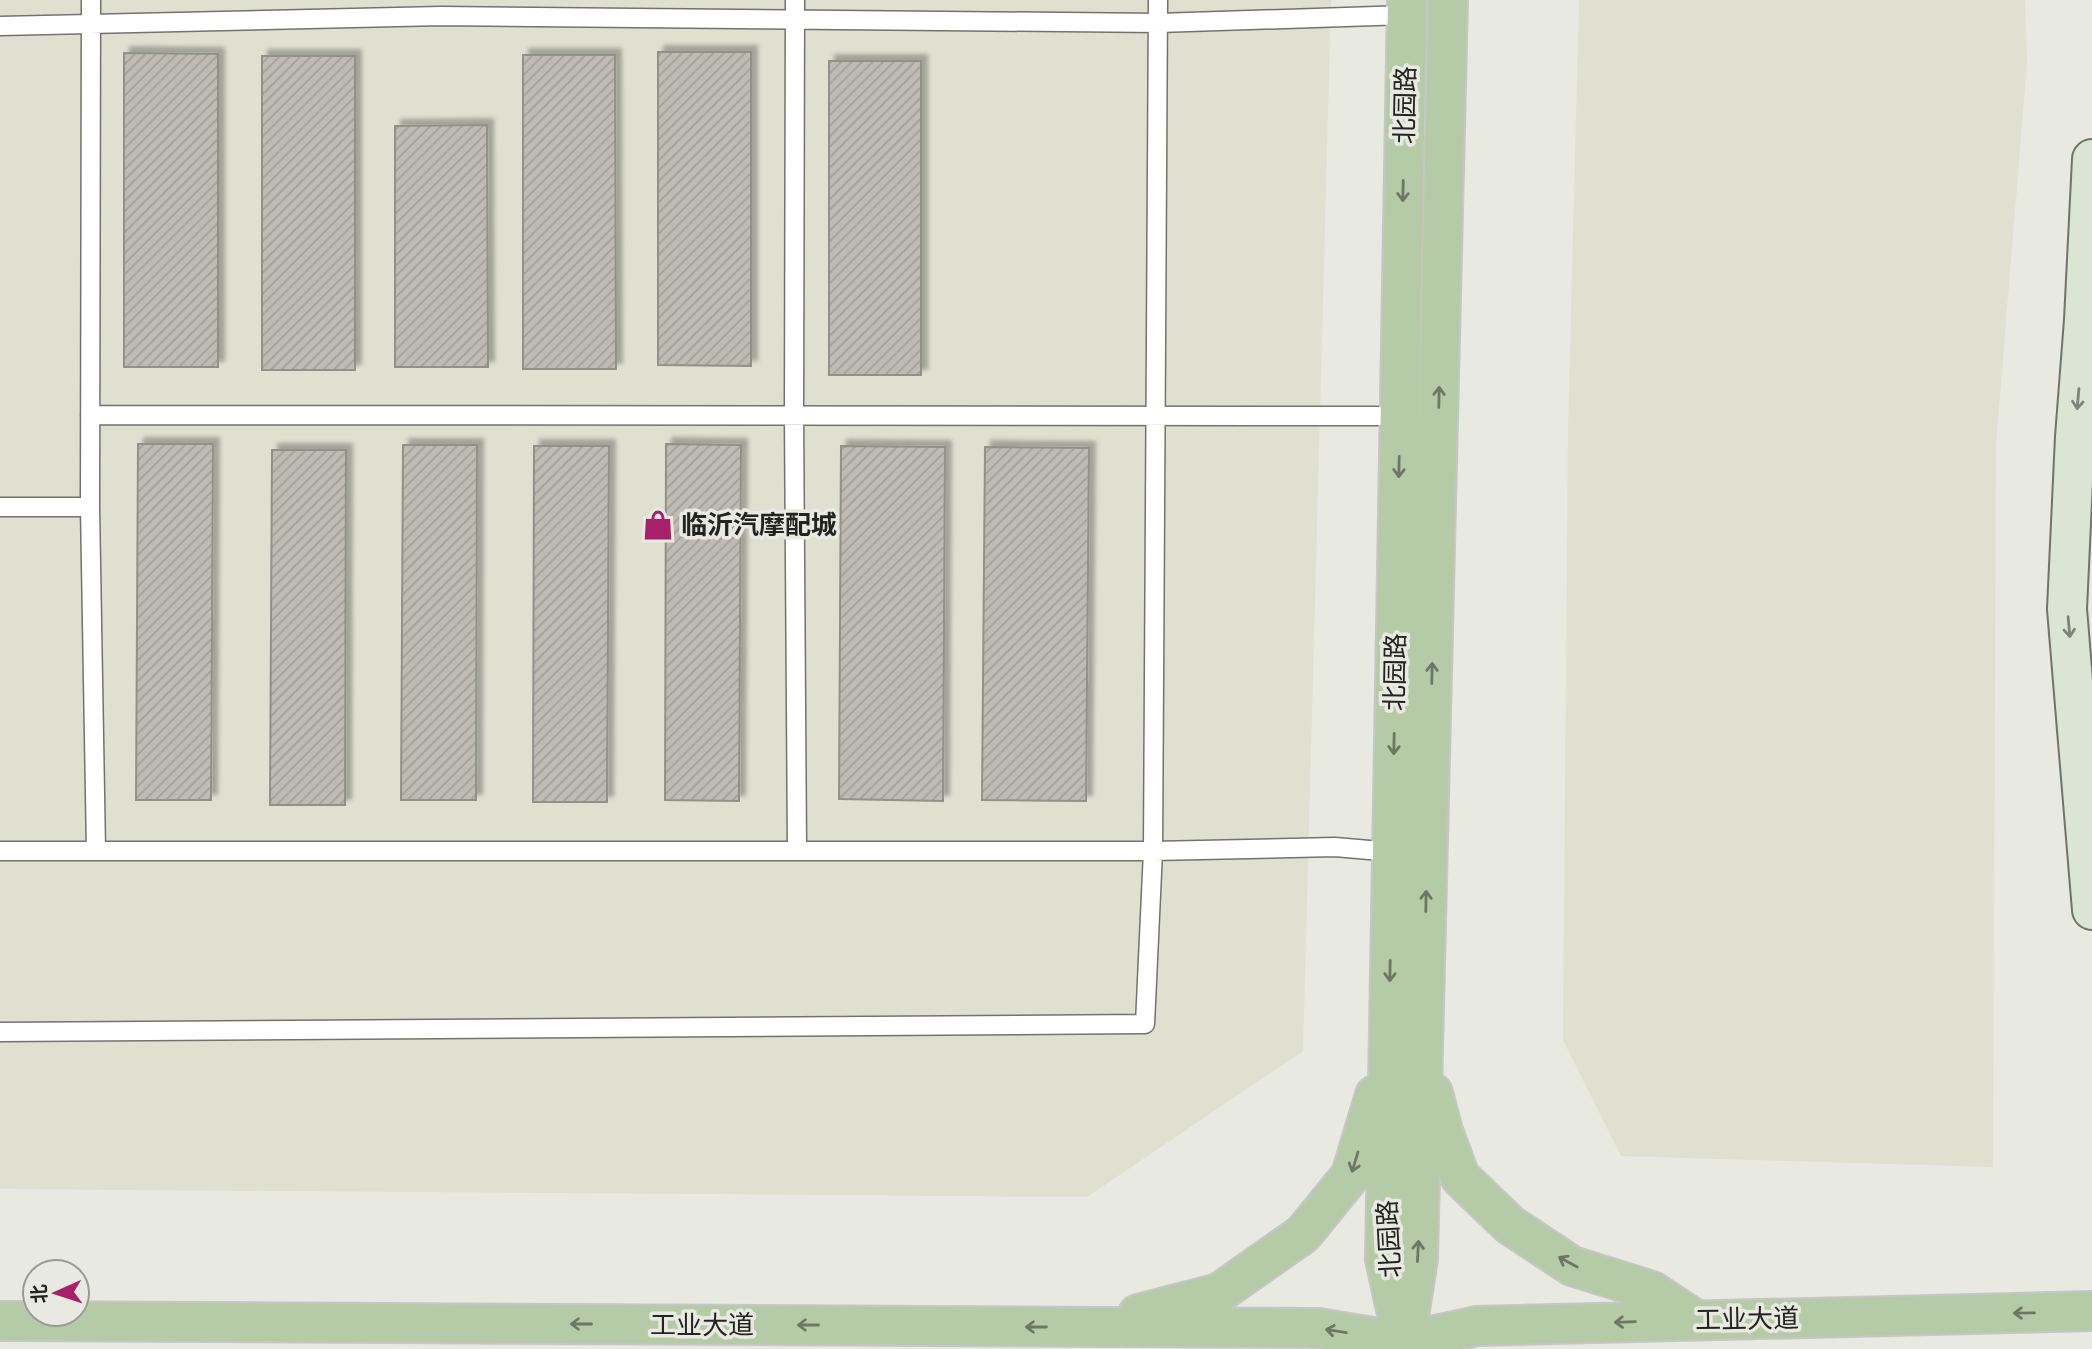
<svg xmlns="http://www.w3.org/2000/svg" width="2092" height="1349" viewBox="0 0 2092 1349" font-family="Cabin,'Noto Sans SC',sans-serif">
	<style>
		.built { fill: #dfe0d0 }
		.building { fill: url(#building-hatch); stroke: #939088; stroke-width: 2; filter: url(#shadow) }
		.lines { fill: none; stroke-linecap: round; stroke-linejoin: round }
		.lane-casing { stroke: #72736c; stroke-width: 21 }
		.secondary-casing { stroke: #72736c; stroke-width: 42 }
		.primary-casing { stroke: #c6c6c5; stroke-width: 42 }
		.lane { stroke: #fff; stroke-width: 18 }
		.secondary { stroke: #dae5d3; stroke-width: 38 }
		.primary { stroke: #b5cba7; stroke-width: 38 }
		.oneway { stroke: #6c7764 }
		.oneway2 { stroke: #7e847a }
		.labels { text-anchor: middle; stroke-width: 7; stroke-linejoin: round; paint-order: stroke }
		.street-label { font-size: 26px; fill: #232320; stroke: #e8e9e1 }
		.poi-label { font-size: 26px; font-weight: bold; fill: #232320; stroke: #e8e9e1; text-anchor: start }
	</style>
	<defs>
		<pattern id="building-hatch" width="6" height="6" patternUnits="userSpaceOnUse" patternTransform="scale(1.75)"><rect width="6" height="6" fill="#bebbb3"/><path d="M-1 1l2-2M0 6l6-6M5 7l2-2" fill="none" stroke="#a3a09a"/></pattern>
		<filter id="shadow"><feDropShadow dx="6" dy="-6" stdDeviation="2" flood-color="#0004"/></filter>
	</defs>
	<rect width="100%" height="100%" fill="#e8e9e1"/>
	<path class="built" d="M0 0H1331L1303 1051 1087 1197 0 1189Z
		M1579 0H2025L2027 62 1996 445 1993 1167 1621 1156 1563 1040 1568 429Z"/>
	<path class="building" d="M658 52H751V366L658 365Z
		M124 53 218 54V367H124Z
		M523 55H615L616 369H523Z
		M262 56H355V370H262Z
		M829 61H921V375H829Z
		M487 125 488 367H395V126Z
		M138 444H213L211 800H136Z
		M666 444 741 445 739 801 665 800Z
		M403 445H477L476 800H401Z
		M534 446H609L607 802H533Z
		M841 446 945 447 943 801 839 799Z
		M985 447 1089 448 1086 801 982 800Z
		M272 450H346L345 805H270Z"/>
	<g class="lines">
		<g class="lane-casing">
			<path id="lane" d="M91 0 90 507 96 851
				M795 0 794 416 797 851
				M0 26 441 16 1158 23 1406 15
				M90 415 1400 416
				M0 507H90
				M0 851H1153L1335 847 1392 852
				M0 1032 1145 1024 1153 851 1158 0"/>
		</g>
		<g class="secondary-casing">
			<path id="secondary" d="M2075 437 2067 609 2092 910
				M2076 461 2075 437 2084 320 2092 159"/>
		</g>
		<g class="primary-casing">
			<path id="primary" d="M1433 1093 1443 1131 1460 1177 1510 1225 1572 1266 1652 1291 1696 1320
				M1138 1314 1219 1293 1303 1234 1351 1175 1375 1095
				M0 1321 1318 1328 1404 1342 1477 1326 2092 1311
				M1399 1323 1385 1259 1407 0
				M1404 1349 1418 1258 1448 0"/>
		</g>
		<use href="#lane" class="lane"/>
		<use href="#secondary" class="secondary"/>
		<use href="#primary" class="primary"/>
	</g>
	<defs><path id="oneway-shaft" d="M-6 0H5M1.5-3L5.5 0L1.5 3" fill="none" stroke-width="1.6" stroke-linecap="round" stroke-linejoin="round" transform="scale(1.75)"/></defs>
	<g class="oneway">
		<use href="#oneway-shaft" transform="translate(1403 191) rotate(91)"/>
		<use href="#oneway-shaft" transform="translate(1439 397) rotate(-89)"/>
		<use href="#oneway-shaft" transform="translate(1399 467) rotate(91)"/>
		<use href="#oneway-shaft" transform="translate(1432 673) rotate(-89)"/>
		<use href="#oneway-shaft" transform="translate(1394 744) rotate(91)"/>
		<use href="#oneway-shaft" transform="translate(1426 901) rotate(-89)"/>
		<use href="#oneway-shaft" transform="translate(1390 971) rotate(91)"/>
		<use href="#oneway-shaft" transform="translate(1355 1162) rotate(107)"/>
		<use href="#oneway-shaft" transform="translate(1418 1251) rotate(-87)"/>
		<use href="#oneway-shaft" transform="translate(1568 1262) rotate(-151)"/>
		<use href="#oneway-shaft" transform="translate(2024 1313) rotate(179)"/>
		<use href="#oneway-shaft" transform="translate(1625 1322) rotate(178)"/>
		<use href="#oneway-shaft" transform="translate(581 1324) rotate(-180)"/>
		<use href="#oneway-shaft" transform="translate(808 1325) rotate(-180)"/>
		<use href="#oneway-shaft" transform="translate(1036 1327) rotate(-180)"/>
		<use href="#oneway-shaft" transform="translate(1336 1331) rotate(-171)"/>
	</g>
	<g class="oneway2">
		<use href="#oneway-shaft" transform="translate(2078 399) rotate(95)"/>
		<use href="#oneway-shaft" transform="translate(2069 627) rotate(85)"/>
	</g>
	<defs>
		<g id="shop-bare" transform="scale(2.415)"><path d="M-5-2.5h2.3a2.7 3.5 0 0 1 5.4 0H5L5.5 6h-11ZM-1.5-2.5h3a1.5 2.3 0 0 0-3 0Z" fill="#a7216a" stroke="#e8e9e1" stroke-width="2.5" paint-order="stroke"/></g>
	</defs>
	<g fill-rule="evenodd">
		<use href="#shop-bare" x="658" y="525"/>
	</g>
	<g class="labels">
		<g class="street-label">
			<text transform="translate(1405 105) rotate(-89)" y="9">北园路</text>
			<text transform="translate(1395 672) rotate(-89)" y="9">北园路</text>
			<text transform="translate(1389 1239) rotate(-93)" y="9">北园路</text>
			<text transform="translate(1747 1319) rotate(-1)" y="9">工业大道</text>
			<text x="702" y="1334">工业大道</text>
		</g>
		<g class="poi-label">
			<text x="681" y="534">临沂汽摩配城</text>
		</g>
	</g>
	<g transform="translate(56 1293) rotate(267)"><circle r="33" fill="#e8e9e1" stroke="#999a94" stroke-width="2"/>
	<path d="M0-5L12 26L0 18L-12 26Z" fill="#a7216a"/>
	<text y="-10" font-size="19" font-weight="bold" text-anchor="middle" fill="#232320">北</text>
	</g>
</svg>
